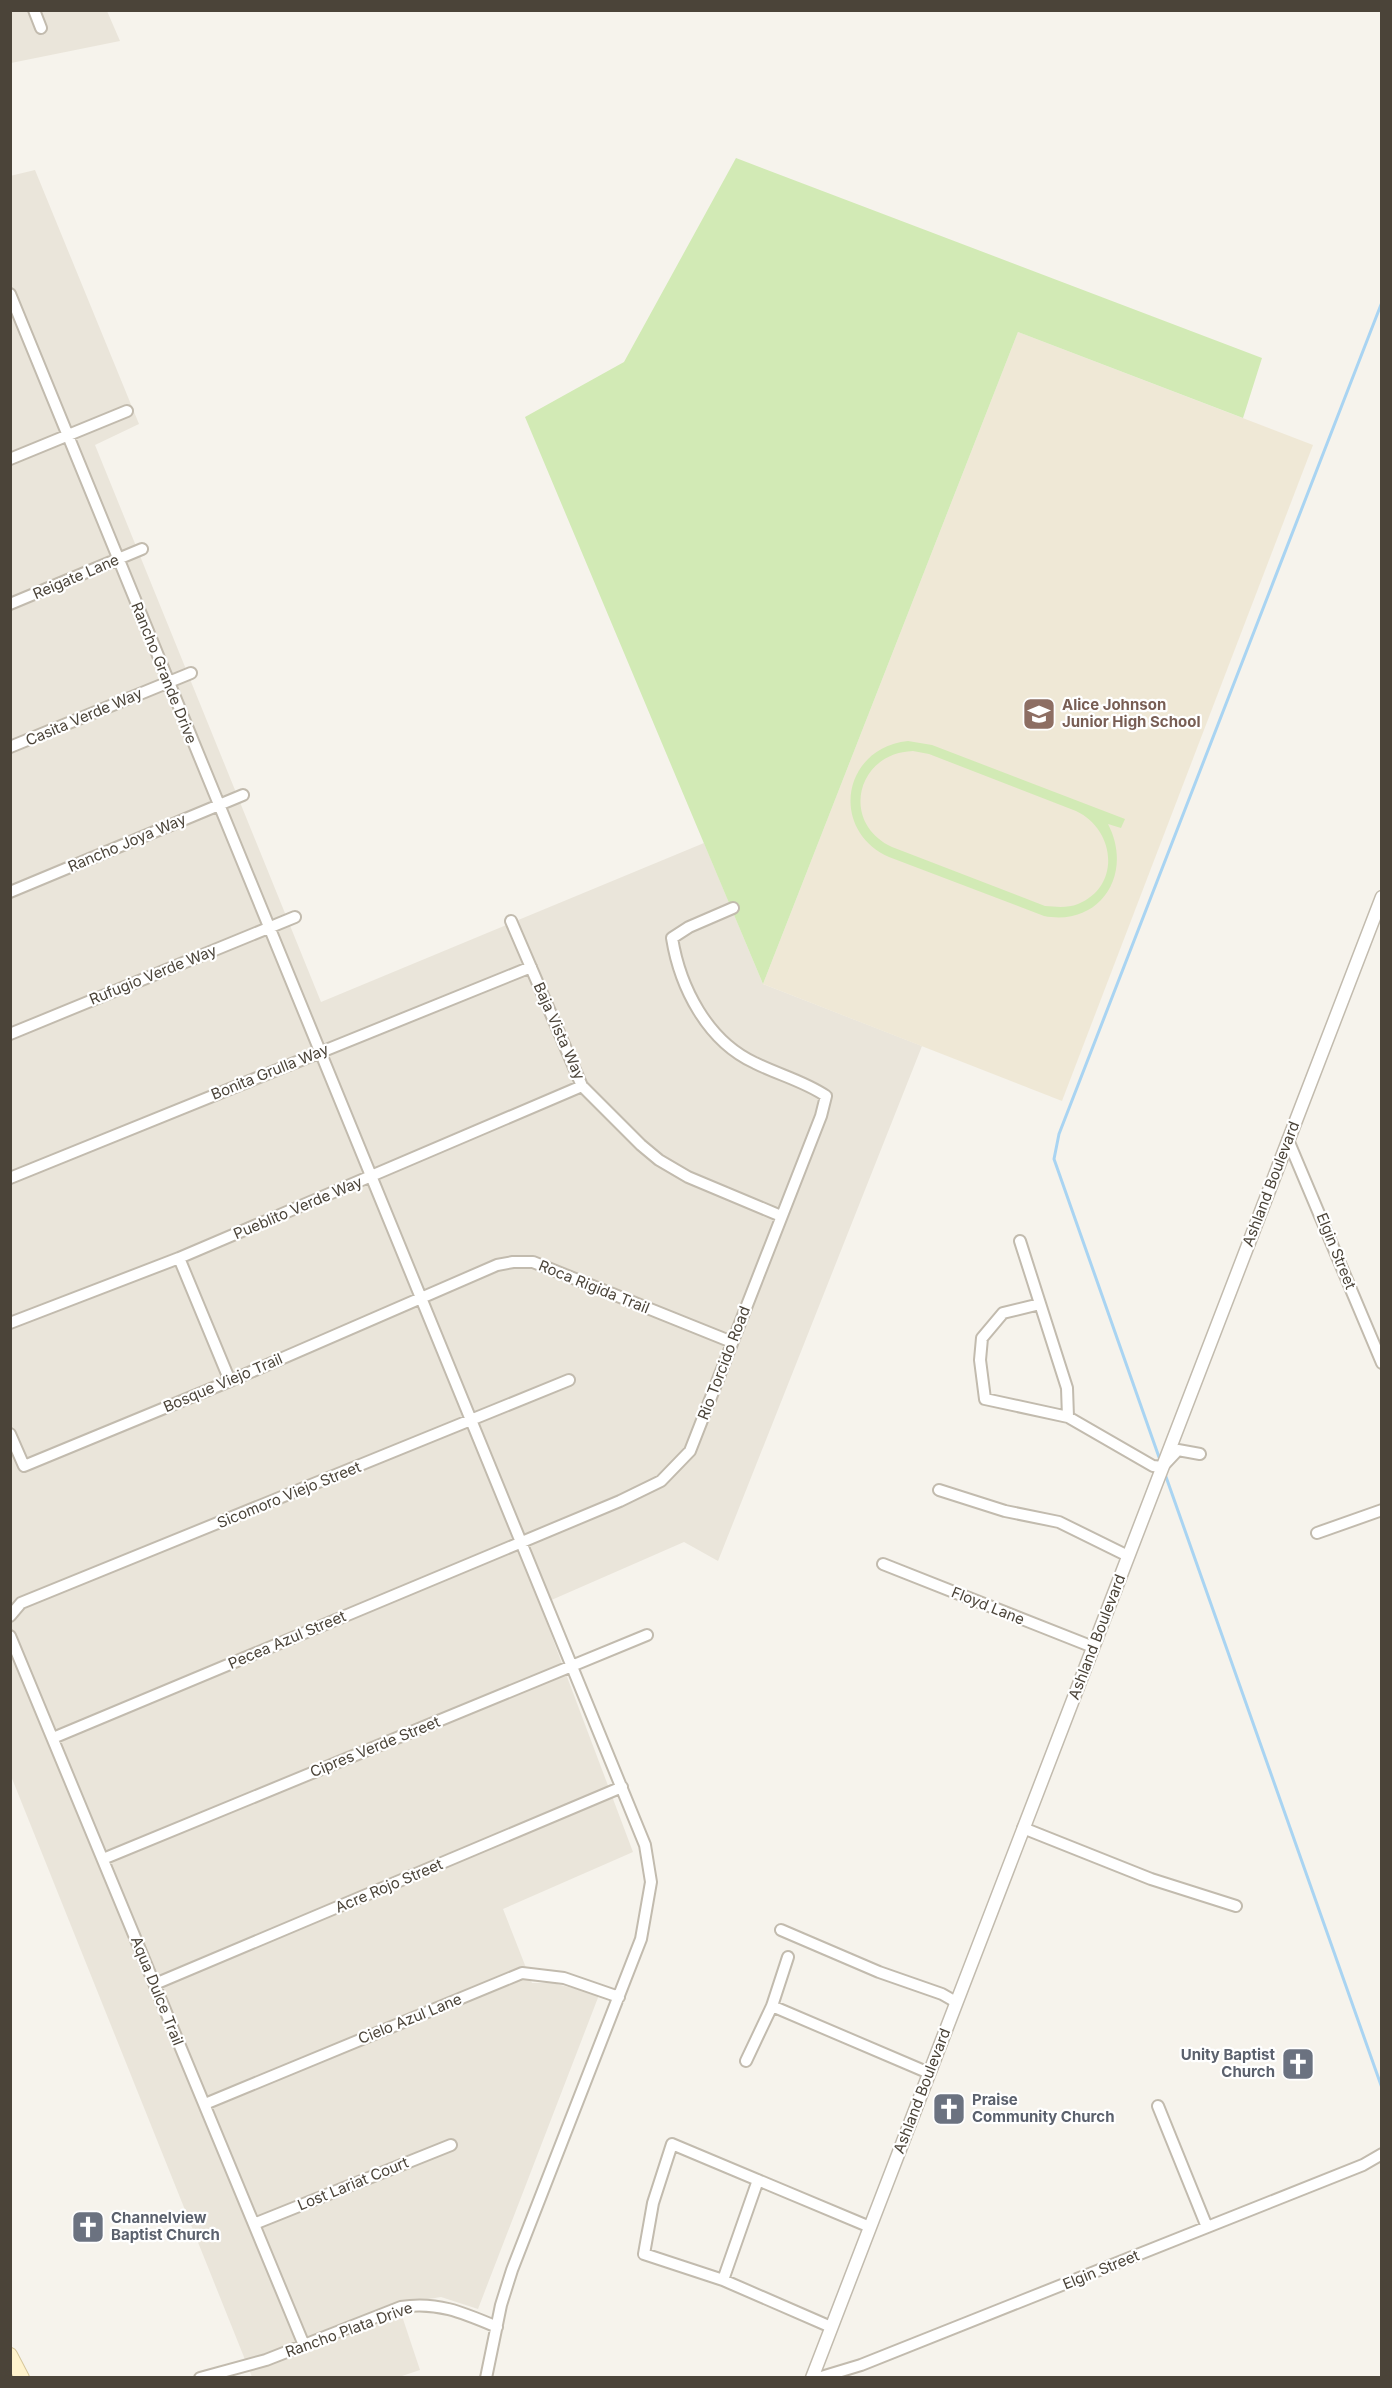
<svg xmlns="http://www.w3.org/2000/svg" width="1392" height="2388" viewBox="0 0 1392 2388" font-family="Inter,sans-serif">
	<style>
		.residential { fill: #eae5da }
		.education { fill: #efe8d6 }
		.green { fill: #d2eab5; fill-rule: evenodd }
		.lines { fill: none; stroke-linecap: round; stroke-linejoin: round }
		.stream { stroke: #a9d4f2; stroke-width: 3 }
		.minor-casing { stroke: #c2bbae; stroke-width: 14 }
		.tertiary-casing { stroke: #c2bbae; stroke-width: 15 }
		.secondary-casing { stroke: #d6c79b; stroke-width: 16 }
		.minor { stroke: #fff; stroke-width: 10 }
		.tertiary { stroke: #fff; stroke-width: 12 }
		.secondary { stroke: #fff3cd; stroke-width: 14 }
		.labels { text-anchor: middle; stroke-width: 4.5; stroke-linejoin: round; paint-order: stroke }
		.street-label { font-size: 15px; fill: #4b4439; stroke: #fff }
		.education-label { font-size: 15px; font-weight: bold; fill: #785e54; stroke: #fff; text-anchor: start }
		.worship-label { font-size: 15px; font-weight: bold; fill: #5b616d; stroke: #fff; text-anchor: start }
	</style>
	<rect width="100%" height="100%" fill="#f6f3ec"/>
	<path class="residential" d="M11 11H107L120 41 11 63Z
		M35 170 139 424 95 445 321 1002 704 843 763 984 922 1046 718 1561 684 1542 540 1605 633 1852 503 1909 532 1983H553L599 1995 478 2309 441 2297 398 2304 420 2370 399 2377H252L11 1776 10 176Z"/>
	<path class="education" d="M1018 332 1313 445 1062 1101 763 984Z"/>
	<path class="green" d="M736 158 1262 358 1243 418 1018 332 763 984 525 417 624 362Z
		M908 741 932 745 1125 819 1121 828 1108 824C1134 874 1100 927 1044 916L889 857C829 830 842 748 908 741ZM913 751 929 754 1076 811C1115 829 1122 886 1078 904 1068 908 1057 907 1045 906L892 847C840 823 856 753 913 751Z"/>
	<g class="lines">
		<path class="stream" d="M1160 1460 1054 1159 1059 1134 1382 302
			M1165 1474 1382 2088"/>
		<g class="minor-casing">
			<path id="minor" d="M34 10 41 28
				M10 294 645 1845 651 1882 641 1939 512 2270 501 2305 486 2378
				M10 459 127 411
				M10 604 142 549
				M10 747 191 673
				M10 892 243 795
				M511 921 582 1086 641 1145 659 1160 688 1177 781 1216
				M10 1034 295 917
				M1288 1140 1382 1363
				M10 1178 531 967
				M1020 1241 1067 1388 1068 1417
				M179 1258 230 1381
				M1040 1304 1003 1313 982 1338 980 1360 985 1399 1068 1417 1153 1466 1162 1467 1178 1450 1200 1454
				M10 1323 179 1258 582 1086
				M10 1434 24 1466 230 1381 497 1265 513 1262H533L732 1342
				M939 1490 1005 1511 1059 1522 1128 1556
				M1317 1533 1382 1510
				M883 1564 1093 1647
				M10 1616 21 1603 569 1380
				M10 1636 304 2345
				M53 1738 620 1501 661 1481 690 1451 821 1116 826 1096C804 1081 779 1075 755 1063 707 1041 680 987 672 938L689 927 733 908
				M1023 1828 1151 1879 1236 1906
				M103 1859 647 1635
				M781 1930 879 1972 942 1994 956 2002
				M155 1984 622 1787
				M772 2006 929 2073
				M746 2061 772 2006 788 1957
				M205 2104 522 1973 564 1978 619 1997
				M1158 2106 1207 2227
				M254 2224 451 2145
				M723 2280 758 2180
				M831 2327 723 2280 644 2254 653 2203 672 2144 870 2227
				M200 2378 266 2360 401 2307C437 2301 464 2313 497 2327
				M818 2378 861 2365 1363 2165 1382 2154"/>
		</g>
		<g class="tertiary-casing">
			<path id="tertiary" d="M812 2378 1382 897"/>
		</g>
		<g class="secondary-casing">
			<path id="secondary" d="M10 2355 22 2378"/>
		</g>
		<use href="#minor" class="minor"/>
		<use href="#tertiary" class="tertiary"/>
		<use href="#secondary" class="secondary"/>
	</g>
	<defs>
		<g id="school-square" transform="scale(1.725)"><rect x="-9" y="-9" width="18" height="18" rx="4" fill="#8d6e63" stroke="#fff"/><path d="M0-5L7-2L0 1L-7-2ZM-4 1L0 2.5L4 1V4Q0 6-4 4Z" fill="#fff"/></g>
		<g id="church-square" transform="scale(1.725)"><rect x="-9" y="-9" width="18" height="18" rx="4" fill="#6b7280" stroke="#fff"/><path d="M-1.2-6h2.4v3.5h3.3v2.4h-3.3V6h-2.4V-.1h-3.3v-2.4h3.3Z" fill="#fff"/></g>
	</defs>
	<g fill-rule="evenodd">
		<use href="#school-square" x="1039" y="714"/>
		<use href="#church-square" x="1298" y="2064"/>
		<use href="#church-square" x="949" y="2109"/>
		<use href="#church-square" x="88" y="2227"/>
	</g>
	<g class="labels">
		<g class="street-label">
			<text transform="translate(76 577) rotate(-23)" y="5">Reigate Lane</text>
			<text transform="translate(164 673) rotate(68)" y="5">Rancho Grande Drive</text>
			<text transform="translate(84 717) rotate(-23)" y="5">Casita Verde Way</text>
			<text transform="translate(127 843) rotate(-23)" y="5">Rancho Joya Way</text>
			<text transform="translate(153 975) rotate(-22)" y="5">Rufugio Verde Way</text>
			<text transform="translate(559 1031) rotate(66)" y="5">Baja Vista Way</text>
			<text transform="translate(270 1072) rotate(-22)" y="5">Bonita Grulla Way</text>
			<text transform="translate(1271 1184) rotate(-69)" y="5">Ashland Boulevard</text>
			<text transform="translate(298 1208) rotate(-23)" y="5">Pueblito Verde Way</text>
			<text transform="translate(1336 1251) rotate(68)" y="5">Elgin Street</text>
			<text transform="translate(594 1287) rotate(22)" y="5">Roca Rigida Trail</text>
			<text transform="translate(724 1363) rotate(-69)" y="5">Rio Torcido Road</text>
			<text transform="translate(223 1383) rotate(-23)" y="5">Bosque Viejo Trail</text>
			<text transform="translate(289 1495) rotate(-22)" y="5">Sicomoro Viejo Street</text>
			<text transform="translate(988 1606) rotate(22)" y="5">Floyd Lane</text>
			<text transform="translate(1097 1637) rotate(-69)" y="5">Ashland Boulevard</text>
			<text transform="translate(287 1640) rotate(-23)" y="5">Pecea Azul Street</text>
			<text transform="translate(375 1747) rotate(-22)" y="5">Cipres Verde Street</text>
			<text transform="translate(389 1886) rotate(-23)" y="5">Acre Rojo Street</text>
			<text transform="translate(157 1991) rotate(68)" y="5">Aqua Dulce Trail</text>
			<text transform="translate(410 2019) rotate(-22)" y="5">Cielo Azul Lane</text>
			<text transform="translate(922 2091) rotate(-69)" y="5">Ashland Boulevard</text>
			<text transform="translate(353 2184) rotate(-22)" y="5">Lost Lariat Court</text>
			<text transform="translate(1101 2270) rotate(-22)" y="5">Elgin Street</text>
			<text transform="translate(349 2330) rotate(-20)" y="5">Rancho Plata Drive</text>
		</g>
		<g class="education-label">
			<text x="1062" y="710">Alice Johnson<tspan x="1062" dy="17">Junior High School</tspan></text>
		</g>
		<g class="worship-label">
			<text x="1275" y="2060" text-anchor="end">Unity Baptist<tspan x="1275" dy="17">Church</tspan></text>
			<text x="972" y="2105">Praise<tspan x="972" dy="17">Community Church</tspan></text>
			<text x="111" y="2223">Channelview<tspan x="111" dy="17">Baptist Church</tspan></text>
		</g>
	</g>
	<rect width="1392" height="2388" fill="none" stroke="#4b4439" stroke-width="24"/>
</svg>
